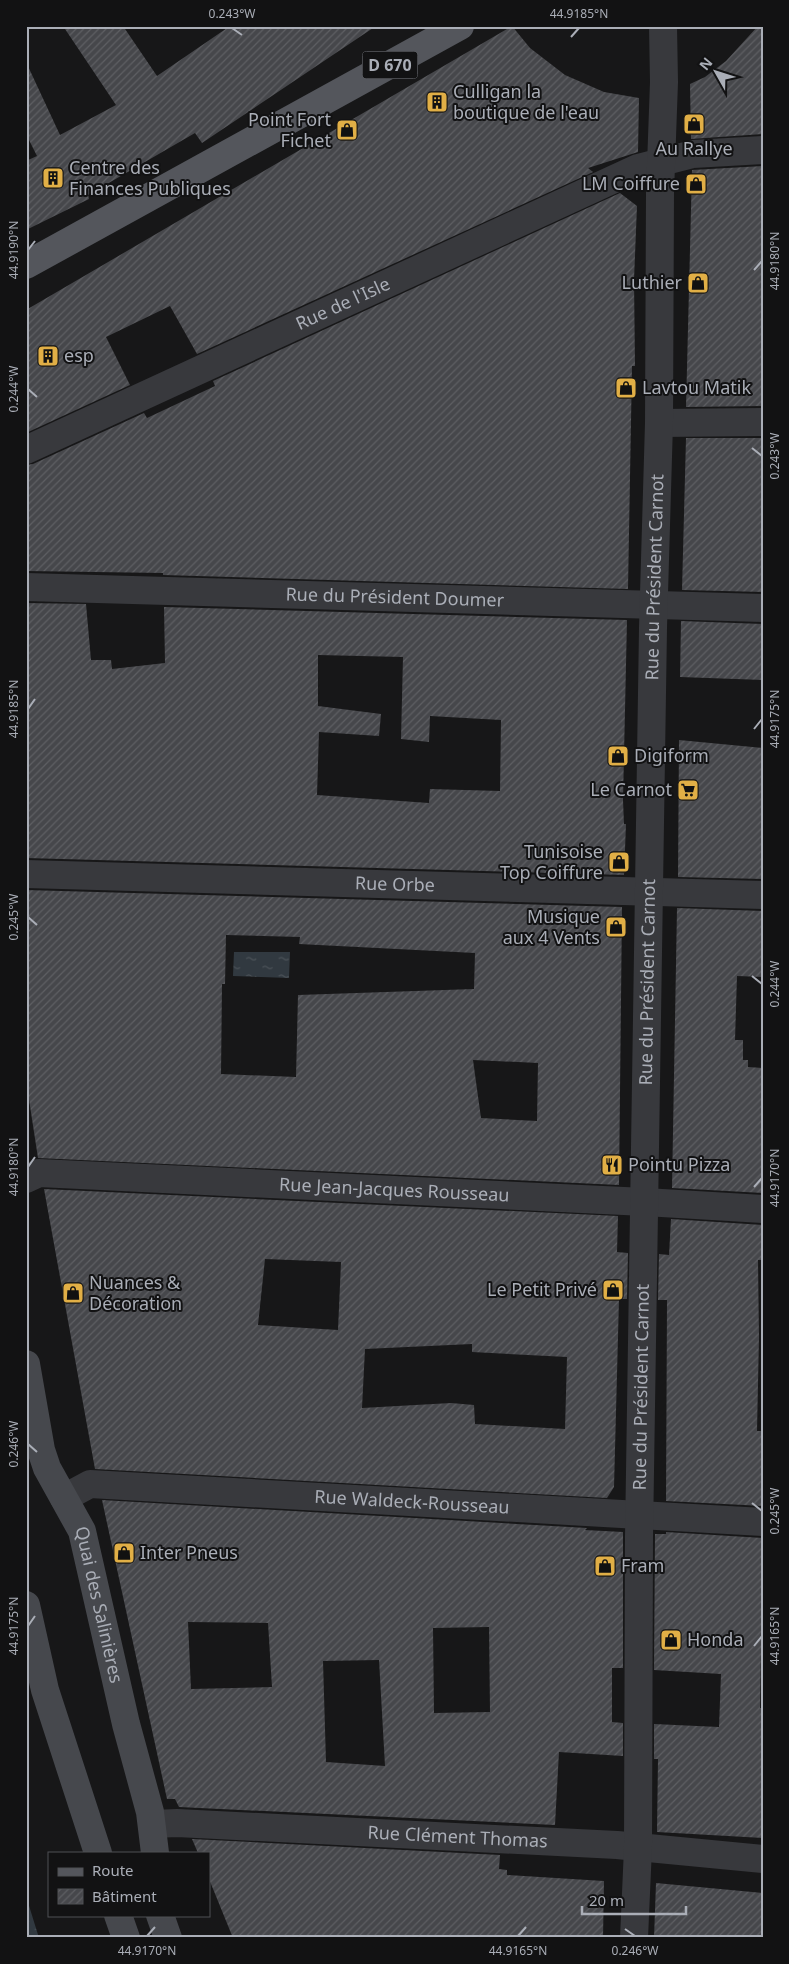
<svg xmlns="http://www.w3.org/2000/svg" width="789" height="1964" viewBox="0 0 789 1964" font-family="'Noto Sans',sans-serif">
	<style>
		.water { fill: url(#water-ripples) }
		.building { fill: url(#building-hatch); fill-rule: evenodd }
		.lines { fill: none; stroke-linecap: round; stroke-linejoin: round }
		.street { stroke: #38393d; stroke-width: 28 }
		.secondary { stroke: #46484d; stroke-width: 28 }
		.primary { stroke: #54565c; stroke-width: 28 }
		.ticks { fill: none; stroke: #aaaeb7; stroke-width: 2 }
		.labels { text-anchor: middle; stroke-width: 4; stroke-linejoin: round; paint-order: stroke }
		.shield { fill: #121213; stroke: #7c7f86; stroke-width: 1 }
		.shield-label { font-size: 16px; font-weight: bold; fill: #aaaeb7 }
		.poi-label { font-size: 18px; fill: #aaaeb7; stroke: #121213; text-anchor: start }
		.street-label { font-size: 18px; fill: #aaaeb7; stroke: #121213 }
		.neatline { fill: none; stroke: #aaaeb7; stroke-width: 2 }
		.ticks-label { font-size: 12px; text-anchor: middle; fill: #aaaeb7 }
	</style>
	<defs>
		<pattern id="water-ripples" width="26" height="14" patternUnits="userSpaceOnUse" patternTransform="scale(1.25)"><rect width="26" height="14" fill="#313940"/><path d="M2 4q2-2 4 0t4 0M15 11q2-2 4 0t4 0" fill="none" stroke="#4c5359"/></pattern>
		<pattern id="building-hatch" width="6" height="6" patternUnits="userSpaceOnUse" patternTransform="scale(1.25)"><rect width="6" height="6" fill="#46474b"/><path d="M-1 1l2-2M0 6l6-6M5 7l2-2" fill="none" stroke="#5e5f63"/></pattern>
	</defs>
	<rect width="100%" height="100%" fill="#171718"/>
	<path class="water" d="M234 952H290L289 978 233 976Z
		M26 1896 39 1938H26Z"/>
	<path class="building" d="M63 26H123L157 76 230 26H376L202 143 195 133 88 195 89 199 26 230V161L37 156 26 134V62L60 135 116 105Z
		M512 26 530 48 565 75 604 92 639 98 638 152 588 168 593 172 197 354 170 306 106 337 130 385 26 433V310Z
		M758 26H763V134L691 139 690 84 705 77 726 61Z
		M763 166V406L686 407 692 170Z
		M620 193 637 206 634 280 635 366H632L628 589 163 575V573L26 571V465L33 464 144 413 147 418 215 386 213 381Z
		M686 438H763V592L682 590Z
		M26 603 86 604 91 660H111L112 669 165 663 164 607 627 620 623 800 624 824H626L624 875 26 858ZM318 655 403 657 401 739 429 742 430 716 501 720 500 791 430 789 429 803 317 795 319 732 379 736 381 714 318 706Z
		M681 621 763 624V680L680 677Z
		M679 740 763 748V879L678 877Z
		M26 890 622 907 619 1185 38 1158 26 1080ZM226 935 300 937 299 944 475 953 474 989 298 995 296 1077 221 1074 222 984H225ZM473 1060 538 1063 537 1121 481 1118Z
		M677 908 763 911V977L737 976 735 1040H743V1060H748V1067L763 1068V1193L672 1188Z
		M44 1189 618 1216 617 1252 628 1253 627 1299H619L614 1487 607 1498 95 1469ZM265 1259 341 1262 338 1330 258 1325ZM472 1344V1352L567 1357 565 1429 475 1424 474 1405 451 1403 362 1408 365 1349Z
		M671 1219 763 1225V1260H758L759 1337 757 1431H763V1506L666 1501 667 1300H658L659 1254 669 1255Z
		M102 1500 587 1528 585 1530 623 1532V1668H612V1722L623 1723V1756L559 1752 555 1825 179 1807 175 1799H167ZM188 1622 268 1623 272 1687 191 1689ZM489 1627 490 1712 434 1713 433 1628ZM379 1660 385 1766 326 1762 323 1661Z
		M666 1532 763 1538 760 1708H763V1838L657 1832 658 1759H654V1724L719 1727 721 1674 654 1670 655 1534H666Z
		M192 1839 500 1855 499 1869 507 1870V1875L604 1881 603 1938H233L209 1879V1853H198Z
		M656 1883 763 1893V1938H654Z"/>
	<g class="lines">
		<g class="street">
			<path d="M659 423 763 422"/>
			<path id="s1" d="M26 450 638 168 693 154 763 150"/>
			<path id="s2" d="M26 587 763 608"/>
			<path id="s3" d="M26 874 763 895"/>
			<path id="s4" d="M26 1179 39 1173 645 1202 763 1209"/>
			<path id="s5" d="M64 1498 90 1484 763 1522"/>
			<path id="s6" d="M153 1824 177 1823 617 1845 763 1859"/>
			<path id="s7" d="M634 1938 638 1848 639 1537 653 628 659 423 660 193 664 82 663 26"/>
		</g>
		<g class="secondary">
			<path id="s8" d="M26 1364 41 1450 47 1468 82 1531 126 1724 150 1812 155 1853"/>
			<path d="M26 1605 45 1690 98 1853"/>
			<path d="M118 1915 126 1938"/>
			<path d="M160 1915 168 1938"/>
		</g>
		<path class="primary" d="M26 265 460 26"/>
	</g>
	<path class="ticks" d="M232 28 242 35M571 37 579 28M28 250 35 241M754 270 762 261M28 389 37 397M752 448 762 456M28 709 35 699M754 729 762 719M28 917 37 925M752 976 762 984M28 1167 35 1157M754 1187 762 1178M28 1444 37 1452M752 1503 762 1511M28 1626 35 1616M754 1646 762 1636M625 1929 635 1936M147 1936 155 1927M518 1936 526 1927"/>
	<defs>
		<g id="building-square" transform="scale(1.125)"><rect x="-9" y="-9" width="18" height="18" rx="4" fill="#e1af46" stroke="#121213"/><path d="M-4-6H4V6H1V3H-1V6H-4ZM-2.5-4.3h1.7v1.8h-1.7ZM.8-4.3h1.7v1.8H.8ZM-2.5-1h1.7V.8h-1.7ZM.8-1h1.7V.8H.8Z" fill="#111"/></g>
		<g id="shop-square" transform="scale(1.125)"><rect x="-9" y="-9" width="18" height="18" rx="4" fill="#e1af46" stroke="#121213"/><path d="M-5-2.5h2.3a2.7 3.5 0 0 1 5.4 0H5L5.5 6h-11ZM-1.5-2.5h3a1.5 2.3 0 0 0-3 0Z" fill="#111"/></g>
		<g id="supermarket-square" transform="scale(1.125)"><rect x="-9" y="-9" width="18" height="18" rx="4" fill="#e1af46" stroke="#121213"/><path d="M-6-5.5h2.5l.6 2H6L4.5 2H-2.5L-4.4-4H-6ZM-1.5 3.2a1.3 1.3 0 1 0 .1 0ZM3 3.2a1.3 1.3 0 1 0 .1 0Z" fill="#111"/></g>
		<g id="restaurant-square" transform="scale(1.125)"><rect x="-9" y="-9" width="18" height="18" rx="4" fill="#e1af46" stroke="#121213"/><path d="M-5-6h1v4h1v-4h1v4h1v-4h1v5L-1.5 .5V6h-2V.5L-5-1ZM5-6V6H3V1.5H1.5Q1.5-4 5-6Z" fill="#111"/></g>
	</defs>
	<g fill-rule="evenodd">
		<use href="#building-square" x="437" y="102"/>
		<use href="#shop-square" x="694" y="124"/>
		<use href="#shop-square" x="347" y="130"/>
		<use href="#building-square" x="53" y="178"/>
		<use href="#shop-square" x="696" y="184"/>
		<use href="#shop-square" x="698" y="283"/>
		<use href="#building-square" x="48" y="356"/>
		<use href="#shop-square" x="626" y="388"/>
		<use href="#shop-square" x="618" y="756"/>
		<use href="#supermarket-square" x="688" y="790"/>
		<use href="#shop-square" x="619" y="862"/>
		<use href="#shop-square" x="616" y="927"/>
		<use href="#restaurant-square" x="612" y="1165"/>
		<use href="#shop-square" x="613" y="1290"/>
		<use href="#shop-square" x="73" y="1293"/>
		<use href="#shop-square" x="124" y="1553"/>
		<use href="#shop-square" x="605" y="1566"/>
		<use href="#shop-square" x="671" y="1640"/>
	</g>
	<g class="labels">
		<rect class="shield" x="362.5" y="51.5" width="55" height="27" rx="4"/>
		<g class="shield-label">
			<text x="390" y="71">D 670</text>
		</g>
		<g class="poi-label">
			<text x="453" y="98">Culligan la<tspan x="453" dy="21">boutique de l'eau</tspan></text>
			<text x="331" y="126" text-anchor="end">Point Fort<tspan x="331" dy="21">Fichet</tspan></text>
			<text x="694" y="155" text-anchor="middle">Au Rallye</text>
			<text x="69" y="174">Centre des<tspan x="69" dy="21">Finances Publiques</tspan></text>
			<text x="680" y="190" text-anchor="end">LM Coiffure</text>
			<text x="682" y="289" text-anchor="end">Luthier</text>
			<text x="64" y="362">esp</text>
			<text x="642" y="394">Lavtou Matik</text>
			<text x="634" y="762">Digiform</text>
			<text x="672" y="796" text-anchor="end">Le Carnot</text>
			<text x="603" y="858" text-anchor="end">Tunisoise<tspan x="603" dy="21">Top Coiffure</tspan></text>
			<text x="600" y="923" text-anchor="end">Musique<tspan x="600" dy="21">aux 4 Vents</tspan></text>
			<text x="628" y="1171">Pointu Pizza</text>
			<text x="89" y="1289">Nuances &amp;<tspan x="89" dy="21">Décoration</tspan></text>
			<text x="597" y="1296" text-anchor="end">Le Petit Privé</text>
			<text x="140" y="1559">Inter Pneus</text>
			<text x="621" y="1572">Fram</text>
			<text x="687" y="1646">Honda</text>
		</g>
		<g class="street-label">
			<text dy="6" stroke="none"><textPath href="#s1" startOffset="349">Rue de l'Isle</textPath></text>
			<text dy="6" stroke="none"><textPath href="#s7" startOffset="1361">Rue du Président Carnot</textPath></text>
			<text dy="6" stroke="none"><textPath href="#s2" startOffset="369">Rue du Président Doumer</textPath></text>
			<text dy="6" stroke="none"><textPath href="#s3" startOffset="369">Rue Orbe</textPath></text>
			<text dy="6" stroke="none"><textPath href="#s7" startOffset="956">Rue du Président Carnot</textPath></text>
			<text dy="6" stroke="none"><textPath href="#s4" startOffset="370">Rue Jean-Jacques Rousseau</textPath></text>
			<text dy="6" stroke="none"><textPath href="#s7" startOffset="551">Rue du Président Carnot</textPath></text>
			<text dy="6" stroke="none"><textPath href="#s5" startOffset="352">Rue Waldeck-Rousseau</textPath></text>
			<text dy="6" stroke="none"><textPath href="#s8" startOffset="254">Quai des Salinières</textPath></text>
			<text dy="6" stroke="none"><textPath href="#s6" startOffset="305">Rue Clément Thomas</textPath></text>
		</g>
	</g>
	<rect width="789" height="1964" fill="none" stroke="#121213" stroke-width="55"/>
	<rect x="48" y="1852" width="162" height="65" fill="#121213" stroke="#4f5055"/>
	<rect x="58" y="1868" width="25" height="8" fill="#54565c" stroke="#4f5055"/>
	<text x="92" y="1876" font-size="15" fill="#aaaeb7">Route</text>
	<rect x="58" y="1889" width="25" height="15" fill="url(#building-hatch)" stroke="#4f5055"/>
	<text x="92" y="1902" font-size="15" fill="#aaaeb7">Bâtiment</text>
	<g transform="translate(716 72) rotate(309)" stroke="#121213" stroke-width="4" paint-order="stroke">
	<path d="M0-4L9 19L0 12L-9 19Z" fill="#aaaeb7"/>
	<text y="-8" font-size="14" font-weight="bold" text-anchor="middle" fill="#aaaeb7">N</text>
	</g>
	<path d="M582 1906v8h104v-8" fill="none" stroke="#aaaeb7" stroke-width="2.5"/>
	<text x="589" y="1906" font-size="15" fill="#aaaeb7" stroke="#121213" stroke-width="4" paint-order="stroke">20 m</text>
	<rect x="28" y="28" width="734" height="1908" class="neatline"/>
	<g class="ticks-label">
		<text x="232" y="18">0.243°W</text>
		<text x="579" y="18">44.9185°N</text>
		<text transform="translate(14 250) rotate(-90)" y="4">44.9190°N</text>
		<text transform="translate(775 261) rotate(-90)" y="4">44.9180°N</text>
		<text transform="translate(14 389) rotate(-90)" y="4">0.244°W</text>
		<text transform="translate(775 456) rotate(-90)" y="4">0.243°W</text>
		<text transform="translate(14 709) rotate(-90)" y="4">44.9185°N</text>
		<text transform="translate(775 719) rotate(-90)" y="4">44.9175°N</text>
		<text transform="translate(14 917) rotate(-90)" y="4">0.245°W</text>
		<text transform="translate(775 984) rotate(-90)" y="4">0.244°W</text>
		<text transform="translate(14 1167) rotate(-90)" y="4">44.9180°N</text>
		<text transform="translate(775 1178) rotate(-90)" y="4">44.9170°N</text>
		<text transform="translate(14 1444) rotate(-90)" y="4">0.246°W</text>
		<text transform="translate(775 1511) rotate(-90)" y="4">0.245°W</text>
		<text transform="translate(14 1626) rotate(-90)" y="4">44.9175°N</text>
		<text transform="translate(775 1636) rotate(-90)" y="4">44.9165°N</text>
		<text x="147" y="1955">44.9170°N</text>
		<text x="518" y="1955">44.9165°N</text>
		<text x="635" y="1955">0.246°W</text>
	</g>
</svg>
